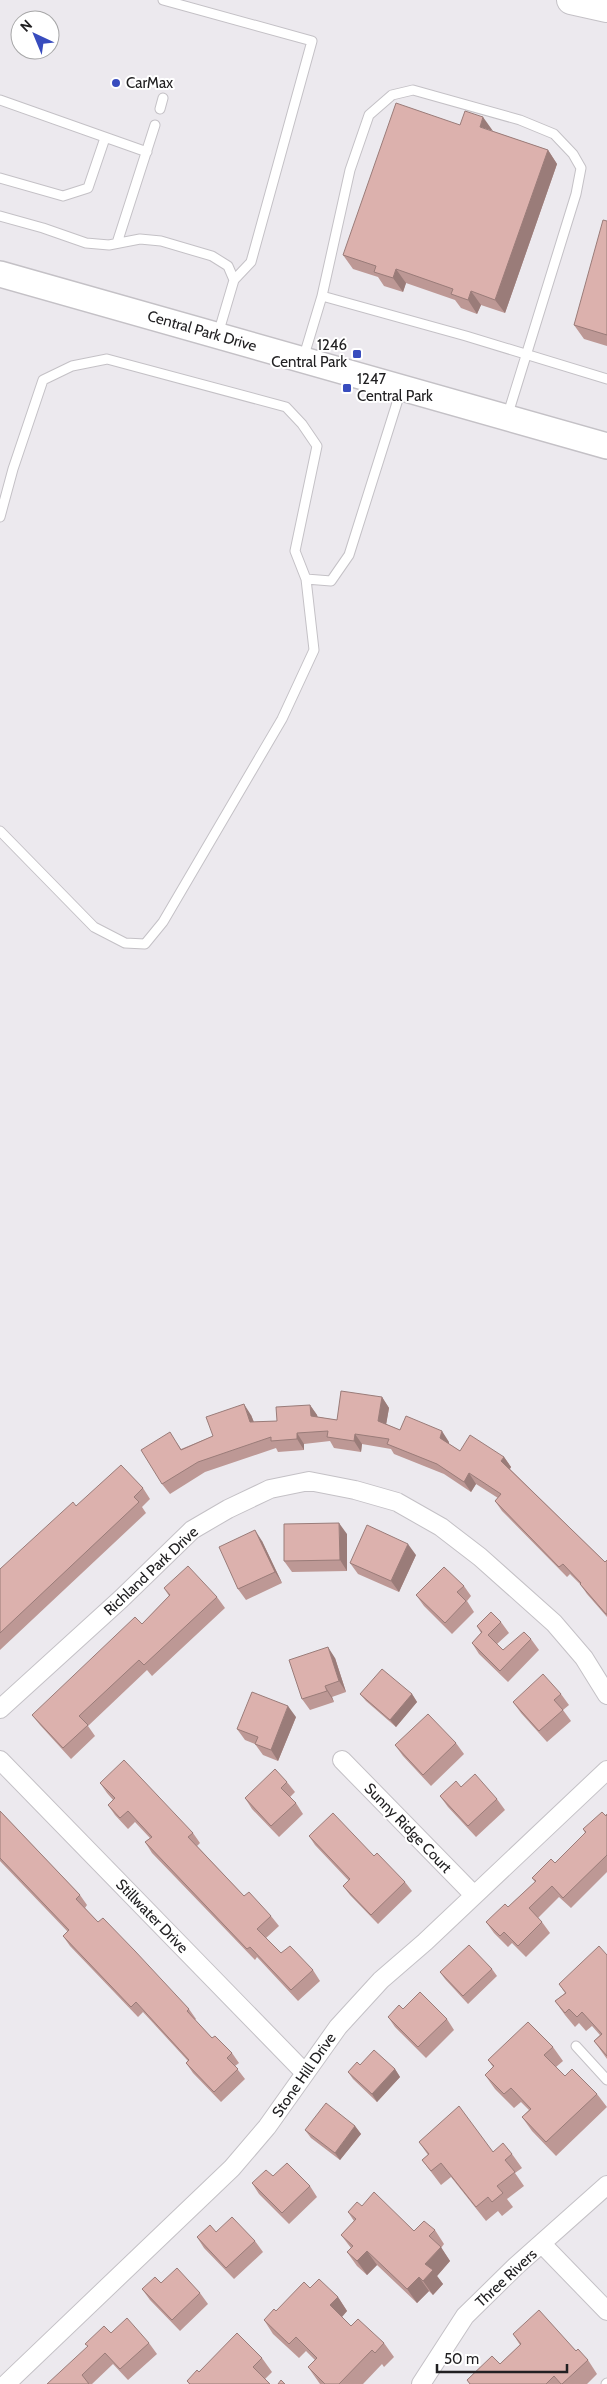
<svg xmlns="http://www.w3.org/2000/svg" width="607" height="2384" viewBox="0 0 607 2384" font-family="Cabin,sans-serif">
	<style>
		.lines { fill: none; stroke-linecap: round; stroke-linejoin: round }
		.lane-casing { stroke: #c4c1c6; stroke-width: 11 }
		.street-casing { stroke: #c4c1c6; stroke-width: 20 }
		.secondary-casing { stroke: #c4c1c6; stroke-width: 28 }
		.highway-casing { stroke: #c4c1c6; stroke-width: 30 }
		.lane { stroke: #fff; stroke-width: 9 }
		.street { stroke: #fff; stroke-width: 18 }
		.secondary { stroke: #fff; stroke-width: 25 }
		.highway { stroke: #fff; stroke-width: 28 }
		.wall { fill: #bd9895 }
		.shaded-wall { fill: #9a7c79 }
		.building { fill: #dcb1ad; stroke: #9a7c79 }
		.poi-dot { fill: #384cbe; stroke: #fff; stroke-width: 2 }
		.labels { text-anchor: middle; stroke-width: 4; stroke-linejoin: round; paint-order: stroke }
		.poi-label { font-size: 15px; fill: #212022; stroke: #fff; text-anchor: start }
		.street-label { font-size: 15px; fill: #212022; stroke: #fff }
	</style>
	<rect width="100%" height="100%" fill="#ece9ee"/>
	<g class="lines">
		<g class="lane-casing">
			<path id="lane" d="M163 0 312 41 251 262 234 280
				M0 100 147 152
				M160 109 163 98
				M0 178 63 196 88 188 105 138
				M0 216 43 228 86 243 109 245 140 239 161 241 212 256 228 266 234 280 218 334
				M117 243 155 125
				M322 296 350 170 369 115 392 95 413 90 520 120 554 134 573 154 581 168 576 194 507 417
				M303 359 322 296 466 336 607 379
				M0 517 13 469 43 380 72 366 107 359 286 407 302 424 317 446 295 551 306 579 314 650 282 719 163 922 145 944 125 943 94 927 0 831
				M306 579 331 581 349 555 401 390
				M576 2046 607 2080
				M606 2384 607 2383"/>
		</g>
		<g class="street-casing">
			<path id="street" d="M0 1709 121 1599 192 1530 228 1509 270 1489 309 1481 355 1490 397 1502 441 1527 480 1557 554 1623 584 1658 607 1695
				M0 1760 305 2073
				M342 1760 474 1895
				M542 2244 607 2311
				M6 2384 232 2168 267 2127 338 2027 381 1980 425 1942 607 1770
				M421 2384 465 2316 516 2266 607 2185"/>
		</g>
		<g class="secondary-casing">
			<path id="secondary" d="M0 274 607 446"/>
		</g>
		<g class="highway-casing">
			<path id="highway" d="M571 0 607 8"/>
		</g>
		<use href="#lane" class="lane"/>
		<use href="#street" class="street"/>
		<use href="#secondary" class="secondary"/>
		<use href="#highway" class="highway"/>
	</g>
	<path class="wall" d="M460 125 492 131 548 150 557 164 505 313 481 305 477 314 461 308 455 300 406 283 403 292 384 286 378 277 353 269 343 255Z
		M607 221V346L584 339 574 325Z
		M382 1397 389 1408 386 1424 400 1430 449 1442V1444L460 1451 504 1457 511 1467 510 1469 605 1562 607 1560V1617L587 1594 580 1584 570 1574 567 1577 502 1511 495 1501 498 1498 476 1484 471 1492 444 1474 394 1454 391 1449 362 1444 361 1452 334 1448 330 1441 304 1444V1450L278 1452 276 1448 205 1472 170 1494 162 1484 177 1443 181 1449 213 1436 251 1415 254 1422 277 1421 310 1405 317 1415 318 1417 337 1420Z
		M143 1488 150 1499 142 1507 146 1513 0 1650V1569L76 1506Z
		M347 1534V1571L292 1572 284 1561Z
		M262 1541 282 1583 246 1600 238 1589Z
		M416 1555 399 1592 358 1574 350 1563Z
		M464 1586 471 1596 467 1601 474 1612 452 1634 424 1606 416 1595Z
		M164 1588 217 1597 225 1608 152 1676 147 1670 88 1726 95 1736 71 1759 40 1725 32 1715 142 1624 169 1596Z
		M501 1622 509 1633 497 1644 503 1650 531 1639 539 1650 508 1682 479 1654 472 1643 481 1633 477 1626Z
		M335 1658 346 1692 332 1697 334 1702 310 1710 302 1699Z
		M360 1694H412L417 1702 396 1727 366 1701Z
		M561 1694 569 1705 563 1710 571 1721 547 1742 521 1713 513 1702Z
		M296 1717 278 1761 263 1755 255 1744 245 1740 237 1729Z
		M456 1743 464 1754 431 1786 403 1756 395 1745Z
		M287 1782 295 1792 290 1797 296 1803 303 1814 279 1837 252 1809 245 1798Z
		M100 1783 193 1833 200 1843 197 1846 244 1896 271 1916 279 1926 266 1938 281 1953 313 1970 320 1981 298 2001 257 1957 255 1960 152 1853 145 1842 150 1838 135 1822 128 1829 115 1815 108 1805 113 1800 107 1793Z
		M461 1787 497 1799 505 1810 476 1837 448 1807 440 1796Z
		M0 1811 80 1895 87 1905 85 1908 98 1922 189 2009 196 2019 195 2020 212 2038 232 2053 239 2063 235 2066 245 2079 221 2102 193 2073 186 2063 188 2061 143 2012 138 2017 70 1946 63 1936 68 1932 0 1861Z
		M607 1814V1872L571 1908 559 1897 538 1918 542 1922 550 1933 526 1957 512 1943 508 1947 494 1933 486 1922 508 1907 535 1882 532 1878 555 1863 585 1833 583 1829Z
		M309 1836 374 1856 405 1882 412 1891 378 1924 350 1895 343 1886 349 1881 315 1845Z
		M607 1955V2059L594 2041 600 2035 592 2026 586 2031 579 2023 575 2027 565 2015 555 2001 565 1993 559 1984Z
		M492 1969 497 1976 468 2004 445 1979 440 1972Z
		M403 2009 447 2019 454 2030 426 2058 395 2027 388 2017Z
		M553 2047 563 2061 556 2067 565 2076 597 2094 607 2107 556 2156 532 2131 522 2117 529 2110 521 2102 514 2108 495 2089 485 2075 493 2067 488 2060Z
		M360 2065 395 2069 400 2077 377 2102 353 2079 348 2072Z
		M355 2126 361 2134 340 2160 311 2138 305 2130Z
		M419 2142 512 2154 522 2168 515 2173 524 2186 507 2199 513 2207 502 2216 498 2211 486 2221 451 2177 441 2185 422 2160 428 2155Z
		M273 2176 310 2186 317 2197 289 2224 259 2194 252 2183Z
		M362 2206 414 2231 435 2230 444 2244 441 2248 450 2261 437 2276 443 2284 433 2295 429 2291 417 2303 377 2265 367 2275 357 2266 347 2252 351 2248 341 2235 354 2221 348 2212Z
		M216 2232 255 2241 263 2252 234 2279 204 2248 197 2237Z
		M161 2283 200 2293 208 2304 180 2331 150 2300 142 2289Z
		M310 2288 338 2297 347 2311 342 2317 351 2326 384 2343 394 2357 384 2367 382 2364 363 2384H320L308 2367 315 2360 306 2351 299 2358 273 2334 264 2320Z
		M111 2333 149 2343 157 2354 128 2380 113 2364 92 2384H47Z
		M513 2334 576 2351 588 2360 597 2374 587 2384H470L467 2380 500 2364 520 2345Z
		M262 2358 272 2372 265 2379 270 2384H189L187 2381Z"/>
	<path class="shaded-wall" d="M483 117 493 131 480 127Z
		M548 150 557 164 505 313 495 300Z
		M396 269 406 283 403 292 393 278Z
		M471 291 481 305 477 314 468 300Z
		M382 1397 389 1408 385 1431 378 1421Z
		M244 1404 251 1415 258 1433 250 1422Z
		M310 1405 317 1415 318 1426 311 1416Z
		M442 1431 449 1442 447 1448 440 1438Z
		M297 1433 304 1444V1450L297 1439Z
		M355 1434 362 1444 361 1452 354 1441Z
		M504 1457 511 1467 508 1471 501 1461Z
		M469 1473 476 1484 471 1492 464 1482Z
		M339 1523 347 1534V1571L340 1560Z
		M255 1530 262 1541 282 1583 275 1572Z
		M408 1544 416 1555 399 1592 391 1581Z
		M328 1647 335 1658 346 1692 339 1681Z
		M325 1686 332 1697 334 1702 327 1691Z
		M412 1694 417 1702 396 1727 390 1720Z
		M288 1706 296 1717 278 1761 271 1750Z
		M395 2069 400 2077 377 2102 372 2094Z
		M355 2126 361 2134 340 2160 335 2153Z
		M441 2247 450 2261 437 2276 443 2284 433 2295 423 2281 425 2264Z
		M367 2251 377 2265 367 2275 357 2261Z
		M419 2277 429 2291 417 2303 407 2289Z
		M338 2297 347 2311 340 2319 330 2305Z"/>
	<path class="building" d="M396 103 460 125 465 111 483 117 480 127 548 150 495 300 471 291 468 300 451 294 453 289 396 269 393 278 374 272 376 266 343 255Z
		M603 220 607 221V335L574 325Z
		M341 1391 382 1397 378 1421 400 1430 406 1416 442 1431 440 1438 460 1451 470 1435 504 1457 501 1461 605 1562 607 1560V1614H606L580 1584 581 1583 563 1564 559 1567 495 1501 501 1494 469 1473 464 1482 437 1464 387 1444 389 1439 355 1434 354 1441 327 1437 328 1431 297 1433V1439L271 1441V1437L198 1462 162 1484 141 1450 170 1432 181 1450 213 1436 206 1417 244 1404 250 1422 277 1421 276 1407 310 1405 311 1416 337 1420Z
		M121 1465 143 1488 134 1497 139 1502 0 1633V1569L73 1502 76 1506Z
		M339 1523 340 1560 284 1561V1524Z
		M367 1525 408 1544 391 1581 350 1563Z
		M255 1530 275 1572 238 1589 219 1547Z
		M188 1566 217 1597 144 1665 139 1660 79 1716 88 1725 63 1748 32 1715 135 1617 142 1624 170 1595 164 1588Z
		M444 1567 464 1586 457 1592 466 1601 445 1623 416 1595Z
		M491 1612 501 1622 488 1635 503 1650 524 1632 531 1639 500 1671 472 1643 482 1632 477 1626Z
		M328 1647 339 1681 325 1686 327 1691 302 1699 289 1660Z
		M382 1669 412 1694 390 1720 360 1694Z
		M543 1674 561 1694 554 1700 563 1710 539 1731 513 1702Z
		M252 1692 288 1706 271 1750 255 1744 258 1737 237 1729Z
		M428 1714 456 1743 423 1775 395 1745Z
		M124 1760 193 1833 188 1837 244 1896 249 1892 271 1916 257 1929 281 1953 290 1946 313 1970 291 1990 250 1947 247 1949 145 1842 152 1837 128 1811 120 1818 108 1805 115 1798 100 1783Z
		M275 1769 287 1782 281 1788 296 1803 271 1826 245 1798Z
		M475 1774 497 1799 468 1826 440 1796 456 1781 461 1787Z
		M0 1811 80 1895 76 1899 98 1922 103 1918 135 1951 189 2009 187 2011 212 2038 215 2036 232 2053 227 2058 238 2069 214 2092 186 2063 189 2060 136 2002 131 2007 63 1936 69 1930 0 1858Z
		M602 1812 606 1816 607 1814V1855L563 1898 552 1886 529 1908 542 1922 518 1946 504 1932 500 1936 486 1922 505 1904 508 1907 536 1881 532 1878 551 1859 555 1863 586 1832 583 1829Z
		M333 1813 374 1856 377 1853 405 1882 371 1915 343 1886 350 1879 309 1836Z
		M469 1945 492 1969 463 1996 440 1972Z
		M599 1946 607 1955V2056L594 2041 602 2034 582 2012 577 2017 569 2009 565 2013 555 2001 566 1993 559 1984Z
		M420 1992 447 2019 418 2047 388 2017 399 2005 403 2009Z
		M528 2022 553 2047 544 2055 565 2076 572 2069 597 2094 546 2142 522 2117 531 2109 511 2088 504 2094 485 2075 494 2066 488 2060Z
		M374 2050 395 2069 372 2094 348 2072 357 2062 360 2065Z
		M326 2103 355 2126 335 2153 305 2130Z
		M459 2106 493 2152 503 2143 512 2154 505 2160 515 2172 497 2186 503 2193 492 2202 488 2197 476 2207 441 2163 431 2171 422 2160 429 2154 419 2142Z
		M287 2163 310 2186 282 2213 252 2183 266 2170 273 2176Z
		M374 2192 414 2231 424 2221 435 2230 429 2236 441 2247 425 2264 433 2270 423 2281 419 2277 407 2289 367 2251 357 2261 347 2252 353 2246 341 2235 356 2219 348 2212 357 2202 362 2206Z
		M232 2217 255 2241 226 2268 197 2237 210 2225 216 2232Z
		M177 2268 200 2293 172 2320 142 2289 155 2277 161 2283Z
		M319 2279 338 2297 330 2305 351 2326 358 2319 384 2343 375 2353 372 2350 339 2384H325L308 2367 317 2358 296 2337 289 2344 264 2320 274 2309 276 2311 304 2282 310 2288Z
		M539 2310 576 2351 578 2349 588 2360 562 2384H561L554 2376 546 2384H470L467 2380 492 2356 500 2364 521 2344 513 2334Z
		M127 2318 149 2343 120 2369 105 2353 82 2375 89 2384H47L88 2346 85 2344 104 2326 111 2333Z
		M237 2333 262 2358 253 2367 270 2384H190L187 2381 197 2370 199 2372Z
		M281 2380 285 2384H278Z"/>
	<g class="poi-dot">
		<circle cx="116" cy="83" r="5"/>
		<rect x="352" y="349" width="10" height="10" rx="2.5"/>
		<rect x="342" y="383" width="10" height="10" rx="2.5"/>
	</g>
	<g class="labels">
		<g class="poi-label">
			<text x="126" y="88">CarMax</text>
			<text x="347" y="350" text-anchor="end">1246<tspan x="347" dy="17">Central Park</tspan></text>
			<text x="357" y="384">1247<tspan x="357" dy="17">Central Park</tspan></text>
		</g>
		<g class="street-label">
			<text transform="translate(202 331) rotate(16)" y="5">Central Park Drive</text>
			<text transform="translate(151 1571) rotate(-43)" y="5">Richland Park Drive</text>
			<text transform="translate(408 1828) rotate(46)" y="5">Sunny Ridge Court</text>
			<text transform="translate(152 1916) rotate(46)" y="5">Stillwater Drive</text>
			<text transform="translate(304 2075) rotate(-55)" y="5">Stone Hill Drive</text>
			<text transform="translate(506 2278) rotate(-43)" y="5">Three Rivers</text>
		</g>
	</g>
	<g transform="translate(35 35) rotate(316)"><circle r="24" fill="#ffffff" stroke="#a6a6a7"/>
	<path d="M0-4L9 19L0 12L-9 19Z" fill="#384cbe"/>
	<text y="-8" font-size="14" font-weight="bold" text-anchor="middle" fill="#212022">N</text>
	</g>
	<path d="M437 2364v8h130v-8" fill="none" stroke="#212022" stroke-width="2.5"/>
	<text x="444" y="2364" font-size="15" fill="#212022" stroke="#ffffff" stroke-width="4" paint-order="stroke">50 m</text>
</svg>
